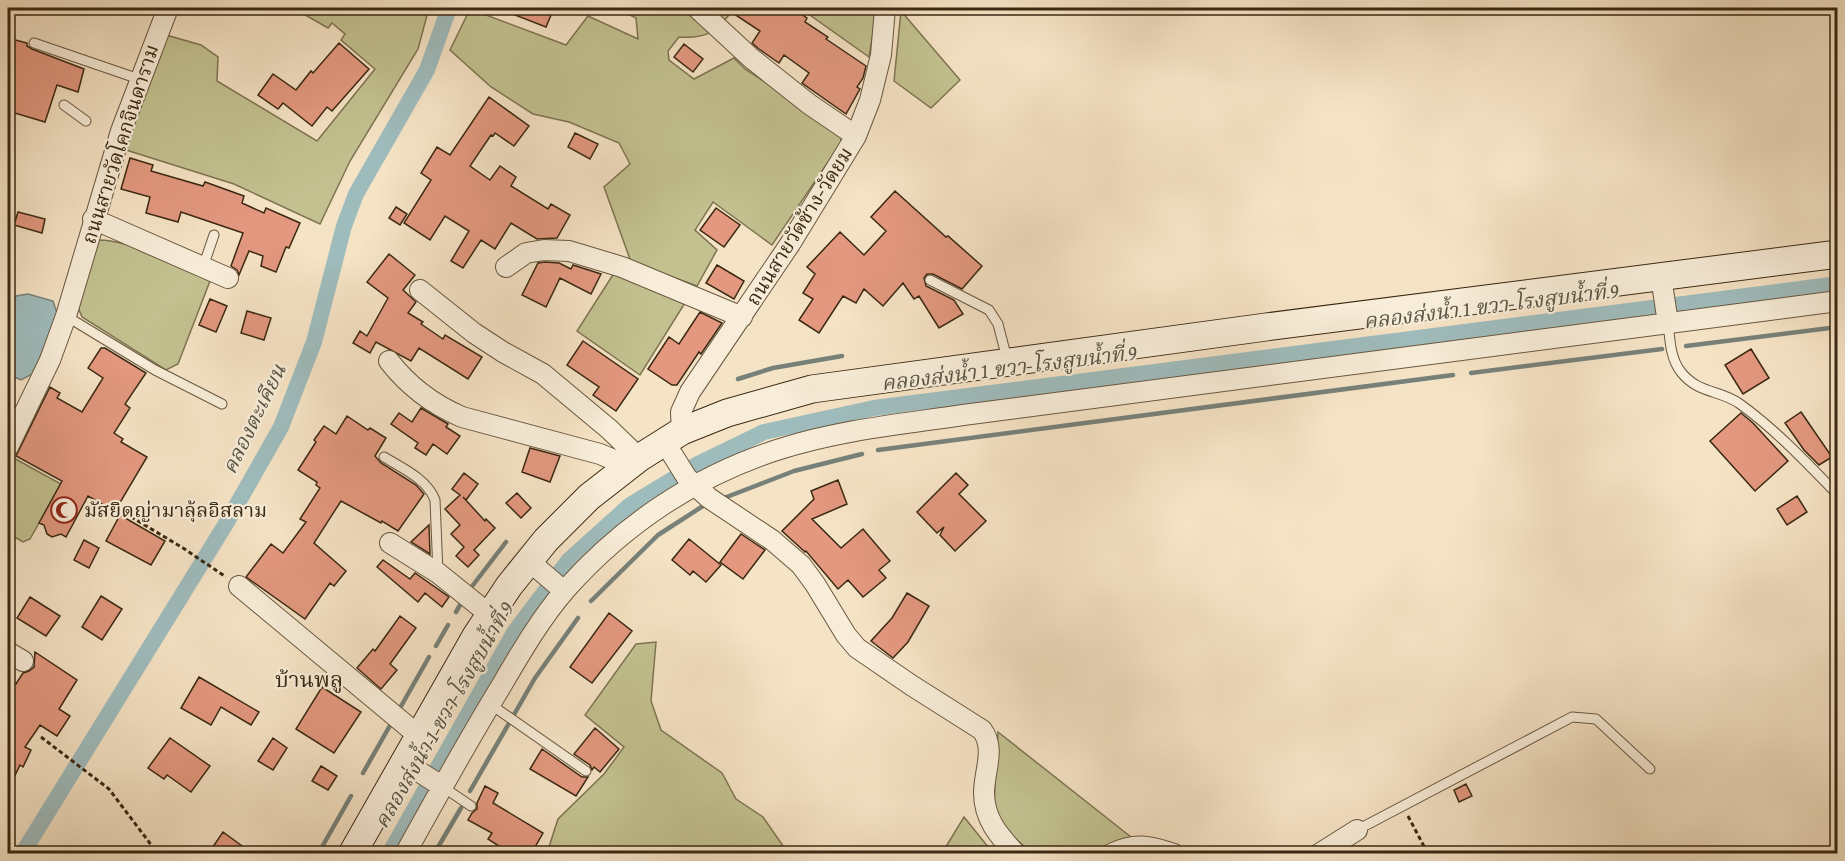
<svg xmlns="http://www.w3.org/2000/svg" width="1845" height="861" viewBox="0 0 1845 861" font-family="'Gentium Book Plus','Noto Serif Thai',serif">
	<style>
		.green { fill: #c3c190; stroke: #7e7451; stroke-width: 1.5 }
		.water { fill: #9fbcbd; stroke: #778179; stroke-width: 1.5 }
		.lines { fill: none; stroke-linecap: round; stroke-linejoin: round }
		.stream { stroke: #778179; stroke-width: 4.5 }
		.canal { stroke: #9fbcbd; stroke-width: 16 }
		.building { fill: #e3987f; stroke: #3a2812; stroke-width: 1.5 }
		.service-casing { stroke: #69573f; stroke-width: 11 }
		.minor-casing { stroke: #69573f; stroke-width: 22 }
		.secondary-casing { stroke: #3a2812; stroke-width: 29 }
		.path { stroke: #3a2812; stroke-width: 3; stroke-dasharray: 4.5 3; stroke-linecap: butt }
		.service { stroke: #f8edd9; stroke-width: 9 }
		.minor { stroke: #f8edd9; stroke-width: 20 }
		.secondary { stroke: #f8edd9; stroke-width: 27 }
		.labels { text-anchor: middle; stroke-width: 4.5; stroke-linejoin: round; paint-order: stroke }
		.street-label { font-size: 20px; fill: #3a2812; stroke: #f8edd9 }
		.poi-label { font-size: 20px; fill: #3a2812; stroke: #f8edd9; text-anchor: start }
		.water-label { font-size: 21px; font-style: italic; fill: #585445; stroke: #f8edd9 }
		.quarter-label { font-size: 22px; fill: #3a2812; stroke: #f8edd9 }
	</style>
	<rect width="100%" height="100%" fill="#f5e3c5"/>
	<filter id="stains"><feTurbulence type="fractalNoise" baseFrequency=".00333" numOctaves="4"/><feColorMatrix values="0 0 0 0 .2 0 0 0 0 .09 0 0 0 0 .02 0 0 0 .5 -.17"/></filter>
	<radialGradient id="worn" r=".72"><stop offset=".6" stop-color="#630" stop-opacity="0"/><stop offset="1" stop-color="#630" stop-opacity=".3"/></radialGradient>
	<path class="green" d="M293 8H429L418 49 350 161 320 224 234 184 126 150 147 83 166 35 201 45 218 57 217 81 317 141 375 69 341 40 345 34 332 23 328 28Z
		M616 8H734C718 31 708 39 679 37L668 51 669 60 694 79 734 58 745 69 841 131V143L772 245 713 202 695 230 717 250 697 286 631 262 604 187 630 164 619 143 569 122 533 114 491 87 450 50 470 9 566 45 588 16 638 39 636 18Z
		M800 8H875L874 27 869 57Z
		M901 11 960 80 931 108 894 81Z
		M99 240C134 241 179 265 210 281L178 364 166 370 82 317 77 305Z
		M616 270 688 298 640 375 577 331Z
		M10 456 61 484 30 539 23 542 8 533V463Z
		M656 642 651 701 661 730 722 773 736 799 763 817 788 853H547L558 819 604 774 624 747 585 715 636 644Z
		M998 732 1131 837 1094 853H1032L1003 828 994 804Z
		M964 817 993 853H942Z"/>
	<path class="water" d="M28 294 53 301 57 313 34 373 21 380 8 374V312L16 296Z"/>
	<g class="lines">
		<path class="stream" d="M1686 346 1838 327
			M1471 373 1662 349
			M738 379 773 368 842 356
			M878 450 1453 375
			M724 498 794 471 862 454
			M470 589 506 542
			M591 601 658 535 703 506
			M456 612 463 600
			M436 646 448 625
			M400 708 429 657
			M363 773 392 722
			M470 791 535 678 578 618
			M318 854 351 796
			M434 854 461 808"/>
		<path class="canal" d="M22 854 227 522 281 427 314 342 344 226 356 194 427 70 449 8
			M389 854 515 631 568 561 630 505 696 465 764 432 874 408 1838 284"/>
	</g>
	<path class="building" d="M497 8H554L546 27Z
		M725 8H792L807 18 805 22 828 37 826 39 866 66 863 78 857 87 860 89 846 114 802 83 809 73 784 55 779 63 759 49 752 43 760 31Z
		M8 38 27 43V46L32 49 84 69 78 92 57 85 45 122 8 111Z
		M339 43 369 69 332 111 327 107 312 126 283 103 278 109 258 95 273 74 296 90 311 71 313 73Z
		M684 44 703 59 693 72 674 57Z
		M489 97 529 126 514 146 495 133 493 136 491 135 470 166 490 180 500 166 516 177 511 186 548 209 551 204 570 215 557 238 537 239 511 223 495 249 481 240 463 268 451 261 469 231 445 216 430 240 404 223 431 180 421 173 437 147 450 155Z
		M575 133 598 144 590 159 568 147Z
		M130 158 153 165 151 171 203 186 205 182 244 196 242 203 264 213 266 208 300 223 289 248 286 247 276 272 261 266 263 256 249 251 239 275 237 270 231 266 243 233 181 212 178 222 146 213 150 197 121 189Z
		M895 191 946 237 948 236 982 266 962 289 933 274H927L924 278 926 286 954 300 963 314 939 328 919 296 914 299 903 283 883 306 864 289 856 303 843 296 819 333 799 320 813 299 803 293 815 274 807 267 840 232 864 255 886 231 871 217Z
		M396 207 407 214 400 225 389 218Z
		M716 208 740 225 724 247 700 230Z
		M18 212 45 219 42 233 14 225Z
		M389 254 415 275 403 290 416 302 408 313 423 322 421 324 443 339 445 335 482 357 468 379 419 348 411 361 376 342 370 353 353 343 360 331 367 336 388 298 367 282Z
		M545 262 559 263 571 269 573 265 601 274 591 294 560 278 546 307 522 295 538 263Z
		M717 265 744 281 734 299 706 283Z
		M210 299 227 306 216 332 199 325Z
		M247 311 271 318 264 340 241 333Z
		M700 312 722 323 701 354 699 352 677 385H672L648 369 669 337 679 344Z
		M583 341 638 379 616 411 593 395 599 387 567 365Z
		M101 348H105L146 373 125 404 130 408 114 433 123 439 121 442 147 457 115 511 88 496 66 537 61 534 52 537 47 534 44 525 39 523 62 481 16 456 50 387 60 393 57 398 82 412 103 378 88 368Z
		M1751 349 1769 378 1743 394 1725 365Z
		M421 408 448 424 446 427 460 436 447 454 433 444 426 455 415 448 418 443 391 424 399 413 412 422Z
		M1801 412 1832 457 1819 465 1804 450 1785 423Z
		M1741 413 1753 423 1788 461 1755 491 1710 441Z
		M347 416 368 430 370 428 386 438 375 456 381 463 416 485 424 494 398 531 382 521 381 523 341 501 314 543 346 571 334 586 330 583 305 619 246 577 271 544 283 553 306 522 300 519 320 488 316 485 317 482 298 470 316 442 314 440 324 426 336 434Z
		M530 448 560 456 550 482 522 472Z
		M464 473 478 484 466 500 463 497 485 521 486 519 495 528 474 550 479 555 468 567 456 556 464 547 451 534 460 525 445 509 460 495 452 489Z
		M956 473 968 485 959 494 986 521 955 551 940 535 944 527 937 533 917 512Z
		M838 480 847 504 812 519 841 548 863 529 890 561 879 570 886 578 863 597 848 580 838 589 806 551 805 552 782 531 814 499 811 491Z
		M517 493 531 508 521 518 506 503Z
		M1797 496 1807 512 1787 525 1777 509Z
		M120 515 165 541 151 565 106 541Z
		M429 525 430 554 411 542Z
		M741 534 765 550 743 579 720 562Z
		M689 539 721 565 706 582 693 571 690 575 672 560Z
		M84 540 99 548 89 568 74 560Z
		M383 560 410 579 415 573 449 597 442 607 425 593 418 602 377 567Z
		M907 593 929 606 908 642 893 658 871 641 892 618Z
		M101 596 122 609 102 640 82 627Z
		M30 597 60 616 46 636 17 618Z
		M609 613 632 631 592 683 570 667Z
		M400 616 416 628 390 664 397 670 381 689 357 668 373 649 375 651Z
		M35 652 77 680 59 709 70 716 57 736 40 725 25 747 31 750 23 767 20 765 8 790V679L16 684 23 673 29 671 34 667Z
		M199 677 259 712 251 725 221 707 211 725 181 708Z
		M322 687 361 712 334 753 296 729Z
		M595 728 619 749 600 772 594 767 592 770 590 765 574 754Z
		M170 738 210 766 191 792 167 775 164 779 148 768Z
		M273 738 287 748 273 770 258 761Z
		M542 749 582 777H588L576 796 530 769Z
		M321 766 337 776 328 790 312 781Z
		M1466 784 1472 796 1459 802 1454 790Z
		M485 786 498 793 493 803 543 833 531 854H511L488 839 492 833 468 820 472 813 477 809V803Z
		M223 832 253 854H208Z"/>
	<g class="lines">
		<g class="service-casing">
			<path id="service" d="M34 43 139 79
				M64 105 86 121
				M203 267 214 235
				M930 280 989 310 998 324 1007 359
				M66 316 155 370 222 404
				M1668 323C1670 339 1670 358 1681 372 1698 394 1721 390 1740 404 1776 430 1807 463 1838 495
				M384 457C402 468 427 479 435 500L438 573
				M490 704 586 771
				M443 787 471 806
				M1357 830 1572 717 1596 719 1650 769"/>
		</g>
		<g class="minor-casing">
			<path id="minor" d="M697 8 751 58 809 104 856 136
				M93 219 228 278
				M506 267 526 253 544 250 569 251 622 267 742 317
				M1661 277 1668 323
				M420 290 474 333 503 352 543 374 609 429 639 458
				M389 361C409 387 432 404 462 417L600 454 614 460 624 470
				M682 431 681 412 690 392 790 244 856 136 870 100 881 55 885 8
				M664 441 687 478 709 498 772 540 801 565 815 584 846 635 857 648 911 685 982 730C996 749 984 771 984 793 984 819 999 836 1016 854
				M8 447 50 360 66 316 121 131 168 8
				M390 543 438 573 489 614
				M529 561 564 591
				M239 586 419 736
				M8 652 23 661
				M404 762 443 787
				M405 854C436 798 467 742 500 688 520 654 540 619 566 589 624 524 697 475 780 449 839 430 902 424 963 415L1838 301
				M1111 854C1135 842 1150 846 1174 854
				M1319 854 1357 830"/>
		</g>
		<g class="secondary-casing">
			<path id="secondary" d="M352 854 476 636 509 586 546 540 589 497 639 458 682 431 727 413 812 389 1266 327 1838 254"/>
		</g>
		<path class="path" d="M118 509 183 548 226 577
			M41 737 109 789 158 854
			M1408 816 1428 854"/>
		<use href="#service" class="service"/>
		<use href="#minor" class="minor"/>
		<use href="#secondary" class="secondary"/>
	</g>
	<defs>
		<g id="mosque-ring" transform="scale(1.35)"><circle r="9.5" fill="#f8edd9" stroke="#8f2418" stroke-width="1.5"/><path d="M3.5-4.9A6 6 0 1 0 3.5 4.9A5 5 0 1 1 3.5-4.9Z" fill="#8f2418"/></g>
	</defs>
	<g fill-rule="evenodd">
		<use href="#mosque-ring" x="64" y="510"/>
	</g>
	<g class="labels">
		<g class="street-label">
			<text transform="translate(120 144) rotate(-72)" y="7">ถนนสายวัดโคกจินดาราม</text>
			<text transform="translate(799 226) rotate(-58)" y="7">ถนนสายวัดช้าง-วัดยม</text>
		</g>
		<g class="poi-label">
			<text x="84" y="517">มัสยิดญ่ามาลุ้ลอิสลาม</text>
		</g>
		<g class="water-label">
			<text transform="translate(1491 306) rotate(-7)" y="7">คลองส่งน้ำ 1 ขวา-โรงสูบน้ำที่ 9</text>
			<text transform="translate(1009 368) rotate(-7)" y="7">คลองส่งน้ำ 1 ขวา-โรงสูบน้ำที่ 9</text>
			<text transform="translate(254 419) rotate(-64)" y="7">คลองตะเคียน</text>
			<text transform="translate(444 715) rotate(-60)" y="7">คลองส่งน้ำ 1 ขวา-โรงสูบน้ำที่ 9</text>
		</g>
		<g class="quarter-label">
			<text x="309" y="687">บ้านพลู</text>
		</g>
	</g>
	<rect width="1845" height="861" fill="none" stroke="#f5e3c5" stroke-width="30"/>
	<rect x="9" y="9" width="1827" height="843" fill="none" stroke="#3a2812" stroke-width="3"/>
	<rect x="15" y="15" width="1815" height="831" fill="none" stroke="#3a2812" stroke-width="1.5"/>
	<rect width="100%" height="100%" filter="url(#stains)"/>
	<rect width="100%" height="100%" fill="url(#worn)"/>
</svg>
